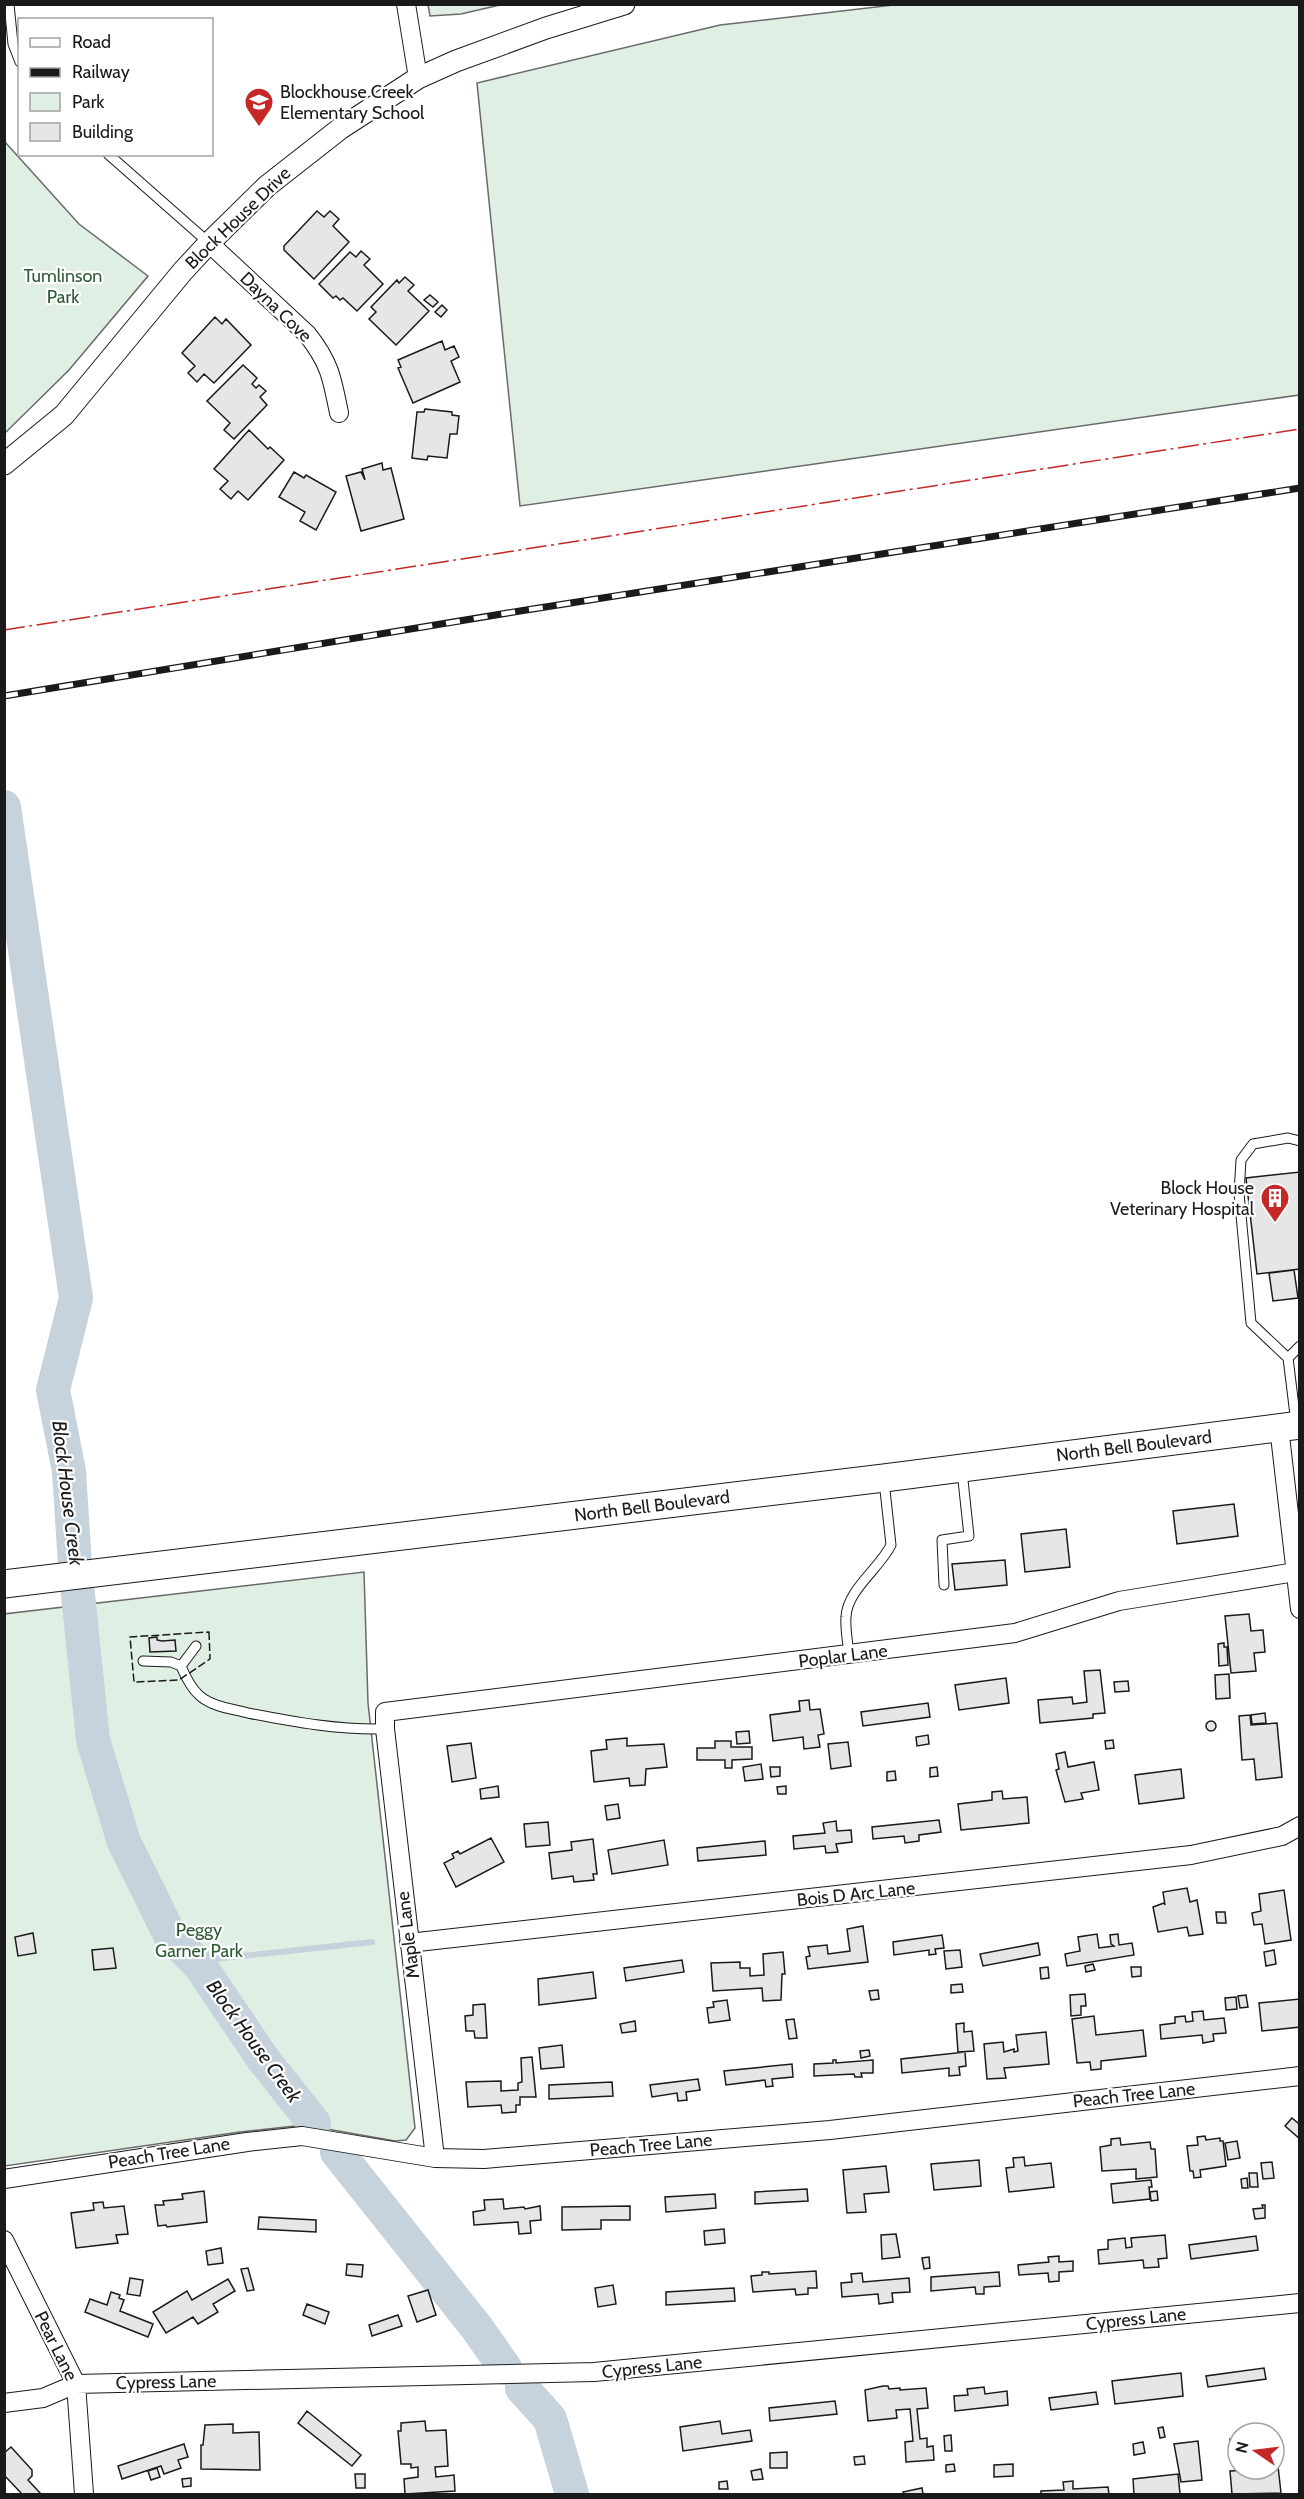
<svg xmlns="http://www.w3.org/2000/svg" width="1304" height="2499" viewBox="0 0 1304 2499" font-family="Cabin,sans-serif">
	<style>
		.green { fill: #e0efe3; stroke: #6a6a6a; stroke-width: 1.5 }
		.lines { fill: none; stroke-linecap: round; stroke-linejoin: round }
		.stream { stroke: #c6d2dc; stroke-width: 6 }
		.river { stroke: #c6d2dc; stroke-width: 34 }
		.building { fill: #e6e6e6; stroke: #1a1a1a; stroke-width: 1.5 }
		.service-casing { stroke: #1a1a1a; stroke-width: 11 }
		.minor-casing { stroke: #1a1a1a; stroke-width: 20 }
		.tertiary-casing { stroke: #1a1a1a; stroke-width: 23 }
		.primary-casing { stroke: #1a1a1a; stroke-width: 29 }
		.service { stroke: #fff; stroke-width: 9 }
		.minor { stroke: #fff; stroke-width: 18 }
		.tertiary { stroke: #fff; stroke-width: 21 }
		.primary { stroke: #fff; stroke-width: 27 }
		.rail-casing { stroke: #1a1a1a; stroke-width: 7 }
		.rail { stroke: #fff; stroke-width: 4.5; stroke-dasharray: 14; stroke-linecap: butt }
		.fence { stroke: #1a1a1a; stroke-width: 1.5; stroke-dasharray: 8 3; stroke-linecap: butt }
		.power { stroke: #c62828; stroke-width: 1.5; stroke-dasharray: 21 4.5 3 4.5; stroke-linecap: butt }
		.labels { text-anchor: middle; stroke-width: 4.5; stroke-linejoin: round; paint-order: stroke }
		.poi-label { font-size: 18px; fill: #1a1a1a; stroke: #fff; text-anchor: start }
		.street-label { font-size: 18px; fill: #1a1a1a; stroke: #fff }
		.park-label { font-size: 18px; fill: #2b5a34; stroke: #fff }
		.water-label { font-size: 20px; font-style: italic; fill: #1a1a1a; stroke: #fff }
	</style>
	<rect width="100%" height="100%" fill="#fff"/>
	<path class="green" d="M902 4 1299 5V395L520 506 477 83 720 25Z
		M428 5V4L500 5 461 14 430 16Z
		M5 142 79 224 148 276 69 370 5 433Z
		M364 1572 368 1703 415 2128 406 2140 395 2141 304 2125 240 2132 5 2166 4 1614Z"/>
	<g class="lines">
		<path class="stream" d="M195 1961 372 1942"/>
		<path class="river" d="M4 807 76 1298 53 1390 69 1471 75 1566 93 1740 124 1842 170 1935 201 1967 263 2059 314 2123
			M337 2152 477 2328 505 2368
			M522 2388 550 2419 572 2494"/>
	</g>
	<path class="building" d="M317 211 324 217 330 211 339 219 333 226 349 242 314 279 284 250V246Z
		M361 251 370 259 364 265 383 284 357 311 343 298 340 300 336 296 333 298 319 284 350 252 356 257Z
		M405 277 414 285 408 291 429 311 396 345 369 319 376 312 371 307 397 280 399 283Z
		M430 295 438 302 433 307 424 300Z
		M442 305 447 310 441 317 435 312Z
		M215 317 222 324 226 319 251 345 214 383 204 374 197 382 188 373 195 366 182 353Z
		M442 341 445 350 454 346 459 357 451 361 460 382 413 403 398 368 401 367 398 360Z
		M243 365 257 378 252 384 256 388 259 385 266 391 260 397 267 405 234 439 224 430 230 423 207 401Z
		M425 409 452 412V415L459 416 457 434H450L447 458 428 456 427 460 412 458 417 412H424Z
		M249 430 268 449 270 447 284 460 248 500 238 491 231 499 220 489 228 481 214 469Z
		M382 463 383 470 391 468 404 519 361 531 346 476 361 472 365 480 362 469Z
		M294 472 304 478 306 475 336 492 316 530 300 521 305 512 279 497Z
		M1300 1172V1269L1257 1274 1246 1178Z
		M1294 1270 1298 1298 1273 1301 1269 1273Z
		M1234 1504 1238 1536 1177 1544 1173 1511Z
		M1066 1529 1070 1567 1025 1572 1021 1534Z
		M1005 1560 1007 1585 955 1590 952 1564Z
		M1249 1614 1251 1631 1263 1630 1265 1652 1254 1653 1256 1671 1231 1673 1225 1616Z
		M157 1637V1640L162 1641 175 1640 176 1651 150 1652 149 1638Z
		M1224 1643V1647H1227L1228 1665 1219 1666 1218 1644Z
		M1100 1670 1105 1713 1093 1714V1718L1040 1723 1038 1700 1072 1697 1073 1704 1087 1702 1084 1671Z
		M1229 1674 1230 1698 1216 1699 1215 1675Z
		M1006 1678 1009 1703 959 1710 955 1685Z
		M1128 1681 1129 1691 1115 1692 1114 1682Z
		M809 1700 810 1710 820 1709 824 1734 818 1735 820 1747 804 1749 803 1737 773 1741 770 1715 800 1711 799 1701Z
		M928 1703 930 1717 863 1726 861 1712Z
		M1265 1713 1266 1723 1252 1724 1251 1715Z
		M1250 1715 1251 1725 1277 1723 1282 1777 1256 1780 1254 1759 1242 1760 1239 1716Z
		M1206 1726a5 5 0 1 1 10 0a5 5 0 1 1-10 0Z
		M749 1731 750 1743 737 1744 736 1732Z
		M928 1735 929 1744 917 1746 916 1737Z
		M627 1738V1746L664 1744 667 1767 646 1769 645 1785 630 1786 629 1778 594 1782 591 1751 607 1749 606 1740Z
		M1113 1740 1114 1748 1106 1749 1105 1741Z
		M715 1741H731V1747H752V1759L732 1760V1768H725V1760H697V1748H715Z
		M848 1742 851 1766 831 1769 828 1744Z
		M471 1743 476 1778 452 1782 447 1746Z
		M1065 1752 1068 1767 1094 1762 1099 1790 1081 1793 1083 1799 1065 1802 1056 1770 1059 1769 1056 1754Z
		M761 1764 763 1779 745 1781 743 1767Z
		M770 1767H780V1776L771 1777Z
		M937 1767 938 1776 930 1777V1768Z
		M1181 1769 1184 1798 1139 1804 1135 1775Z
		M895 1771 896 1780 887 1781V1772Z
		M498 1786 499 1797 481 1799 480 1789Z
		M786 1786V1794H778L777 1787Z
		M1002 1791 1003 1799 1027 1797 1029 1823 961 1830 958 1804 992 1800V1792Z
		M618 1804 620 1818 607 1820 605 1806Z
		M939 1820 941 1832 919 1835V1841L905 1843 904 1836 873 1839 872 1827Z
		M836 1821 837 1831 851 1830 852 1842 836 1844 838 1852 826 1853 825 1846 794 1849 793 1836 825 1833 823 1823Z
		M548 1822 550 1845 526 1847 524 1824Z
		M491 1838 504 1862 456 1887 444 1863 454 1858 452 1854 458 1851 460 1854Z
		M593 1839 597 1874H593L594 1880 574 1882 573 1876 552 1879 549 1853 572 1850 571 1842Z
		M664 1840 668 1865 612 1874 608 1850Z
		M765 1841 766 1855 698 1861 697 1848Z
		M1187 1888 1190 1902 1197 1900 1203 1934 1189 1936 1187 1927 1158 1932 1153 1907 1164 1903 1165 1905 1163 1892Z
		M1284 1890 1291 1940 1265 1944 1262 1924 1254 1925 1252 1913 1261 1911 1259 1894Z
		M1216 1912H1225L1226 1923H1217Z
		M863 1926 868 1962 808 1969 806 1957 810 1956 808 1947 827 1945 828 1954 850 1951 847 1929Z
		M33 1933 36 1953 18 1956 15 1937Z
		M1097 1934 1099 1948 1114 1946 1111 1944 1110 1935 1118 1934 1119 1945 1132 1943 1134 1955 1067 1966 1065 1954 1080 1951 1078 1937Z
		M942 1935 944 1948 935 1949 936 1954 929 1955V1950L894 1955 893 1942Z
		M1038 1943 1040 1955 983 1966 980 1954Z
		M113 1948 116 1968 94 1970 92 1950Z
		M960 1950 962 1967 946 1969 944 1951Z
		M1274 1950 1276 1964 1266 1966 1264 1952Z
		M783 1952 785 1974H782L781 2000 763 2001 762 1988 713 1991 711 1963 740 1962V1968H750V1976L764 1975 763 1954Z
		M682 1960 684 1972 626 1981 624 1968Z
		M1093 1964 1095 1970 1086 1972 1085 1966Z
		M1048 1967 1049 1978 1041 1979 1040 1968Z
		M1131 1967H1141V1976L1132 1977Z
		M593 1972 596 1998 539 2005 538 1979Z
		M962 1984 963 1992 951 1993V1985Z
		M878 1990 879 1999 871 2000 869 1991Z
		M1085 1994 1086 2006H1081V2015L1071 2016 1070 1995Z
		M1246 1995 1248 2007 1240 2008 1238 1996Z
		M1236 1997 1237 2009 1226 2010 1225 1998Z
		M1300 1999V2027L1262 2031 1259 2003Z
		M727 2000 730 2020 709 2023 707 2008 714 2007 713 2002Z
		M485 2004 487 2038H475L474 2031H466L465 2016 473 2015V2005Z
		M1203 2011 1204 2020 1224 2018 1226 2033 1213 2034 1214 2041 1203 2043 1202 2035 1161 2039 1160 2025 1175 2023V2017L1185 2016 1186 2022 1193 2021 1192 2012Z
		M1094 2016 1096 2035 1143 2030 1146 2056 1101 2061V2069L1091 2070 1090 2062 1077 2063 1072 2019Z
		M794 2019 797 2038 789 2039 786 2020Z
		M635 2021 636 2031 622 2033 620 2024Z
		M964 2023V2032L972 2031 974 2051 958 2052 956 2024Z
		M1046 2032 1049 2064 1004 2068 1006 2078 987 2079 984 2044 1003 2042 1004 2052 1014 2049V2052L1018 2051 1016 2035Z
		M562 2045 564 2067 541 2069 539 2048Z
		M869 2050 870 2056 861 2058 860 2051Z
		M965 2052 966 2066 959 2067 960 2075 949 2076V2068L902 2073 901 2059Z
		M532 2057 536 2097H520V2105H516V2112L502 2113 501 2105 468 2107 466 2082 501 2081V2091L518 2090V2083L522 2082 521 2058Z
		M833 2060H836V2063L873 2060V2073H861L862 2077H855L854 2074 814 2076V2064L833 2063Z
		M792 2064 793 2077 772 2079 773 2086 766 2087 765 2080 726 2085 724 2071Z
		M698 2079 700 2090 686 2092 687 2100 678 2101 677 2093 652 2097 650 2085Z
		M612 2082 613 2096 549 2099V2085Z
		M1292 2118 1298 2123 1300 2121V2139L1285 2126Z
		M1205 2136 1206 2140 1220 2138V2141H1223L1226 2166 1200 2170 1201 2177 1194 2178 1193 2171H1190L1187 2146 1198 2145 1197 2137Z
		M1120 2138 1121 2145 1150 2142 1151 2149H1155L1157 2177 1136 2179V2169L1102 2171 1100 2147 1111 2145V2139Z
		M1237 2141 1240 2158 1228 2160 1225 2143Z
		M1024 2157 1025 2166 1051 2163 1054 2187 1009 2192 1006 2168 1014 2167 1013 2158Z
		M979 2160 981 2186 934 2190 931 2164Z
		M1272 2162 1274 2178 1263 2179 1261 2163Z
		M886 2166 889 2192 864 2194 866 2212 847 2213 843 2170Z
		M1249 2173H1257L1258 2187H1250Z
		M1247 2178 1248 2188H1242L1241 2179Z
		M1151 2180 1152 2187H1149L1150 2199 1113 2203 1111 2184Z
		M807 2189 808 2201 755 2204V2192Z
		M204 2191 207 2222 167 2227 166 2225 158 2226 155 2205H164L163 2201 183 2199 182 2194Z
		M1157 2191 1158 2200 1151 2201 1150 2192Z
		M715 2194 716 2208 666 2212 665 2197Z
		M503 2199 504 2209 524 2207 525 2209 540 2206 541 2220 530 2221 531 2233 519 2234 518 2222 474 2225 473 2212 485 2210 484 2200Z
		M103 2202 104 2208 124 2206 128 2234 116 2235 118 2243 76 2248 71 2213 94 2210 93 2203Z
		M1262 2205H1265V2218L1255 2219 1253 2209 1263 2208Z
		M630 2206V2220H601V2229L562 2230V2207Z
		M259 2217 316 2220V2232L258 2229Z
		M724 2229 725 2243 705 2245 704 2231Z
		M896 2234 900 2257 882 2259 881 2235Z
		M1165 2235 1167 2258 1158 2259 1159 2267 1144 2268 1143 2260 1099 2264 1098 2250 1108 2249V2240L1125 2238 1126 2248 1132 2247 1131 2238Z
		M1256 2236 1258 2250 1191 2259 1189 2245Z
		M221 2248 223 2263 208 2265 206 2251Z
		M1059 2256V2262L1073 2261V2271L1059 2272V2281L1049 2282 1048 2273 1019 2275 1018 2265 1049 2262 1048 2257Z
		M929 2257 930 2268 924 2269 922 2258Z
		M347 2264 363 2265 362 2277 346 2275Z
		M248 2268 254 2290 247 2291 241 2269Z
		M816 2271 817 2288H808V2294L796 2295 795 2289 753 2292 751 2276 762 2275V2272H769V2274Z
		M999 2272 1000 2286 984 2287V2294H976L975 2287 931 2291V2277Z
		M862 2273 863 2282 909 2278 910 2292 892 2293 893 2302 879 2304 878 2294 842 2297 841 2283 852 2282 851 2274Z
		M130 2278 143 2280 140 2296 127 2294Z
		M228 2279 235 2291 213 2304 218 2312 198 2324 193 2317 166 2333 153 2312 187 2291 192 2300Z
		M613 2285 616 2304 598 2307 595 2288Z
		M734 2288 735 2301 666 2305V2292Z
		M428 2290 436 2315 417 2322 408 2296Z
		M111 2292 120 2295 119 2298 124 2300 120 2311 153 2324 148 2337 85 2312 90 2299 107 2305Z
		M307 2304 329 2312 325 2324 303 2315Z
		M398 2315 402 2326 372 2336 369 2325Z
		M1264 2368 1266 2379 1208 2387 1206 2376Z
		M1181 2373 1183 2396 1115 2404 1112 2381Z
		M883 2386H888L889 2389 900 2388V2390L926 2388 928 2408 917 2409 920 2439 927 2438V2447L933 2446 934 2460 906 2462 905 2442 913 2441 910 2409 896 2410 897 2418 868 2421 865 2390Z
		M984 2387 985 2394 1007 2391 1008 2405 955 2411 954 2396 968 2395 967 2389Z
		M1096 2392 1098 2404 1051 2410 1049 2398Z
		M835 2401 837 2414 770 2421 769 2408Z
		M307 2411 361 2455 352 2466 298 2423Z
		M425 2421 426 2431 446 2430 448 2466 435 2467 436 2477 454 2475 455 2491 405 2494 404 2479 418 2477V2467L411 2468V2464H401L398 2431H401V2423Z
		M720 2421 722 2434 750 2430 752 2441 683 2451 680 2427Z
		M233 2424V2433L259 2432 260 2470 201 2469V2445H203L205 2425Z
		M1163 2427 1165 2437 1160 2438 1158 2428Z
		M951 2435 952 2451H945L944 2436Z
		M1230 2439H1238V2448H1230Z
		M1198 2441 1202 2480 1181 2482 1174 2444Z
		M1143 2442 1145 2453 1134 2455 1133 2444Z
		M184 2444 188 2457 178 2460 181 2468 164 2474 161 2466 122 2479 118 2466Z
		M11 2447 32 2470V2476L28 2480 41 2494H22L4 2475V2453Z
		M787 2452V2468H770V2453Z
		M864 2456 865 2464 855 2465 854 2457Z
		M954 2464 955 2471 946 2472V2465Z
		M1013 2464V2476L994 2477V2465Z
		M1274 2466H1278L1281 2493 1232 2494 1230 2471 1274 2469Z
		M157 2468 160 2477 151 2480 148 2471Z
		M761 2469 763 2479 753 2480 751 2471Z
		M355 2474H365V2488H356Z
		M1178 2474 1180 2494H1134L1133 2479Z
		M191 2478V2486L183 2487 182 2479Z
		M727 2481 728 2489H719V2482Z
		M1073 2481V2489L1108 2487 1109 2494H1041V2491L1064 2490 1063 2482Z
		M922 2488 923 2494H904L903 2492Z"/>
	<g class="lines">
		<g class="service-casing">
			<path id="service" d="M9 4 13 44 20 62
				M108 154 209 243
				M1288 1358 1300 1346
				M1296 1423 1288 1358 1251 1323 1239 1193 1241 1160 1253 1144 1288 1138 1300 1141
				M944 1585 942 1540 969 1536 962 1471
				M849 1655C848 1643 845 1629 846 1617 847 1590 880 1568 891 1545L884 1481
				M143 1661 171 1662 181 1666C186 1678 193 1692 204 1699 217 1708 234 1709 248 1713 294 1722 338 1730 385 1729
				M181 1666 196 1646"/>
		</g>
		<g class="minor-casing">
			<path id="minor" d="M406 4 418 78
				M209 243 307 334C330 363 332 378 339 413
				M1279 1427 1300 1609
				M409 1943 1191 1855 1282 1836 1300 1826
				M435 2158 385 1729V1712L1015 1633 1119 1601 1295 1572
				M4 2179 247 2142 302 2136 435 2158 484 2159 830 2130 1300 2076
				M4 2240 76 2384 84 2494
				M4 2403 43 2398 76 2384 594 2372 1300 2303"/>
		</g>
		<g class="tertiary-casing">
			<path id="tertiary" d="M4 464 64 415 183 271 209 243 267 186 341 128 418 78 456 61 546 28 624 4"/>
		</g>
		<g class="primary-casing">
			<path id="primary" d="M4 1584 884 1478 1300 1425"/>
		</g>
		<use href="#service" class="service"/>
		<use href="#minor" class="minor"/>
		<use href="#tertiary" class="tertiary"/>
		<use href="#primary" class="primary"/>
		<g class="rail-casing">
			<path id="rail" d="M4 696 520 611 1300 488"/>
		</g>
		<use href="#rail" class="rail"/>
		<path class="fence" d="M209 1632 210 1659 179 1680 134 1682 130 1637Z"/>
		<path class="power" d="M4 630 1300 429"/>
	</g>
	<defs>
		<g id="school-pin" transform="scale(1.5)"><path d="M0 17L-7.5 6A9.5 9.5 0 1 1 7.5 6Z" fill="#c62828" stroke="#fff"/><path d="M0-5L7-2L0 1L-7-2ZM-4 1L0 2.5L4 1V4Q0 6-4 4Z" fill="#fff"/></g>
		<g id="building-pin" transform="scale(1.5)"><path d="M0 17L-7.5 6A9.5 9.5 0 1 1 7.5 6Z" fill="#c62828" stroke="#fff"/><path d="M-4-6H4V6H1V3H-1V6H-4ZM-2.5-4.3h1.7v1.8h-1.7ZM.8-4.3h1.7v1.8H.8ZM-2.5-1h1.7V.8h-1.7ZM.8-1h1.7V.8H.8Z" fill="#fff"/></g>
	</defs>
	<g fill-rule="evenodd">
		<use href="#school-pin" x="259" y="102"/>
		<use href="#building-pin" x="1275" y="1198"/>
	</g>
	<g class="labels">
		<g class="poi-label">
			<text x="280" y="98">Blockhouse Creek<tspan x="280" dy="21">Elementary School</tspan></text>
			<text x="1254" y="1194" text-anchor="end">Block House<tspan x="1254" dy="21">Veterinary Hospital</tspan></text>
		</g>
		<g class="street-label">
			<text transform="translate(238 218) rotate(-44)" y="6">Block House Drive</text>
			<text transform="translate(276 307) rotate(44)" y="6">Dayna Cove</text>
			<text transform="translate(1134 1446) rotate(-7)" y="6">North Bell Boulevard</text>
			<text transform="translate(652 1506) rotate(-7)" y="6">North Bell Boulevard</text>
			<text transform="translate(843 1656) rotate(-7)" y="6">Poplar Lane</text>
			<text transform="translate(856 1894) rotate(-6)" y="6">Bois D Arc Lane</text>
			<text transform="translate(408 1935) rotate(-97)" y="6">Maple Lane</text>
			<text transform="translate(1134 2095) rotate(-6)" y="6">Peach Tree Lane</text>
			<text transform="translate(651 2145) rotate(-5)" y="6">Peach Tree Lane</text>
			<text transform="translate(169 2153) rotate(-9)" y="6">Peach Tree Lane</text>
			<text transform="translate(1136 2319) rotate(-6)" y="6">Cypress Lane</text>
			<text transform="translate(56 2346) rotate(64)" y="6">Pear Lane</text>
			<text transform="translate(652 2367) rotate(-6)" y="6">Cypress Lane</text>
			<text transform="translate(166 2382) rotate(-1)" y="6">Cypress Lane</text>
		</g>
		<g class="park-label">
			<text x="63" y="282">Tumlinson<tspan x="63" dy="21">Park</tspan></text>
			<text x="199" y="1936">Peggy<tspan x="199" dy="21">Garner Park</tspan></text>
		</g>
		<g class="water-label">
			<text transform="translate(68 1493) rotate(83)" y="7">Block House Creek</text>
			<text transform="translate(254 2041) rotate(54)" y="7">Block House Creek</text>
		</g>
	</g>
	<rect width="1304" height="2499" fill="none" stroke="#1a1a1a" stroke-width="12"/>
	<rect x="18" y="18" width="195" height="138" fill="#ffffff" stroke="#a3a3a3" stroke-width="1.5"/>
	<rect x="30" y="38" width="30" height="9" fill="#ffffff" stroke="#a3a3a3" stroke-width="1.5"/>
	<text x="72" y="48" font-size="18" fill="#1a1a1a">Road</text>
	<rect x="30" y="68" width="30" height="9" fill="#1a1a1a" stroke="#a3a3a3" stroke-width="1.5"/>
	<text x="72" y="78" font-size="18" fill="#1a1a1a">Railway</text>
	<rect x="30" y="93" width="30" height="18" fill="#e0efe3" stroke="#a3a3a3" stroke-width="1.5"/>
	<text x="72" y="108" font-size="18" fill="#1a1a1a">Park</text>
	<rect x="30" y="123" width="30" height="18" fill="#e6e6e6" stroke="#a3a3a3" stroke-width="1.5"/>
	<text x="72" y="138" font-size="18" fill="#1a1a1a">Building</text>
	<g transform="translate(1256 2451) rotate(284)"><circle r="28" fill="#ffffff" stroke="#a3a3a3" stroke-width="1.5"/>
	<path d="M0-4.5L10 22L0 15L-10 22Z" fill="#c62828"/>
	<text y="-9" font-size="16" font-weight="bold" text-anchor="middle" fill="#1a1a1a">N</text>
	</g>
</svg>
